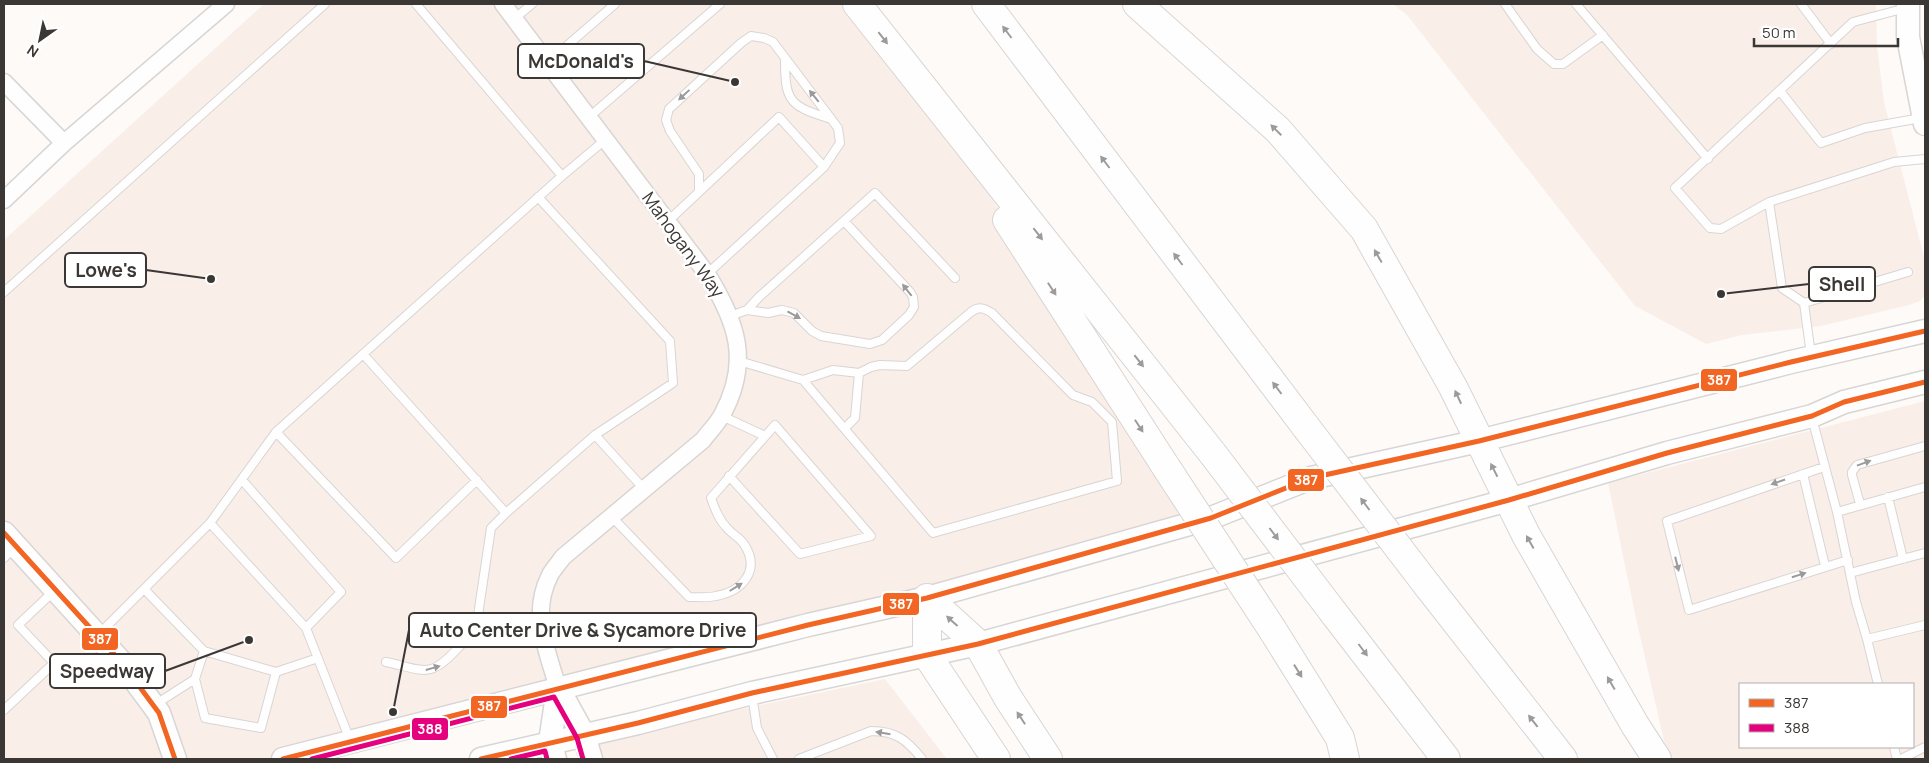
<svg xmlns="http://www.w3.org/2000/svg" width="1929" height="763" viewBox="0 0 1929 763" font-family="Manrope,sans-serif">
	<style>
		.built { fill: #faeee9; fill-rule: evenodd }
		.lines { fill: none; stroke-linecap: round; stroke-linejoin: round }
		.lane-casing { stroke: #d8d5d3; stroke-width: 10 }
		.street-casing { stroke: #d8d5d3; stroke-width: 19 }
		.secondary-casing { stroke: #d8d5d3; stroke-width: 25 }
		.highway-casing { stroke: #d8d5d3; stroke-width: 30 }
		.lane { stroke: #fffefe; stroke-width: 8 }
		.street { stroke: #fffefe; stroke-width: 16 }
		.secondary { stroke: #fffefe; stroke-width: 22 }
		.highway { stroke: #fffefe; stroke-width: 28 }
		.highway-bridge-casing { stroke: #d8d5d3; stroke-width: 30; stroke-linecap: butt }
		.highway-bridge { stroke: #fffefe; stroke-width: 28 }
		.bus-1-casing { stroke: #fff; stroke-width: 9 }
		.bus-2-casing { stroke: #fff; stroke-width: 9 }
		.bus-1 { stroke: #f26522; stroke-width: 5 }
		.bus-2 { stroke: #e5007d; stroke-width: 5 }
		.oneway { fill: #9d9a9a }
		.labels { text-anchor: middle; stroke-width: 5; stroke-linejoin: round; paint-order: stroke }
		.street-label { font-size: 18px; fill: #3b3735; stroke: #fff }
		.leader { fill: none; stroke: #3b3735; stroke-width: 2 }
		.callout-dot { fill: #3b3735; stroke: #fff; stroke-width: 2 }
		.callout { fill: #fff; stroke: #3b3735; stroke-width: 2 }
		.callout-label { font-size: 19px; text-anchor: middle; font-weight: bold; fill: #3b3735 }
		.line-badge { stroke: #fff; stroke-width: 2 }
		.badge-label { font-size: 14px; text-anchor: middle; font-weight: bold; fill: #fff }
	</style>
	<rect width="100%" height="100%" fill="#fdfaf8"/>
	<path class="built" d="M264 4H857L910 73 1199 517 283 759H175L159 712 4 533V240Z
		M1393 4H1876L1877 47 1884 102 1925 261V295L1920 301 1909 305 1821 326 1742 335 1706 344 1635 306 1407 15Z
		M1925 401V759H1673L1664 741 1635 614 1608 483ZM1740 684H1913V747H1740Z
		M4 547 153 716 162 759H4Z
		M885 679 947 759H600L593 740Z"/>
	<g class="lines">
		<g class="lane-casing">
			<path id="lane" d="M416 4 562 176
				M1505 4 1537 49 1554 64H1563L1603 35
				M1576 4 1708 159
				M1801 4 1831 44
				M514 19 532 4
				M785 60C785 100 789 106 828 118
				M547 63 615 4
				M1780 91 1821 143 1865 128 1921 118
				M588 118 720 4
				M699 190V174L670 131 666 120 669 109 741 43 751 36 764 38 773 42 838 128 840 143 824 167
				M1769 202 1721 229 1710 228 1675 188 1853 22 1906 8
				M667 222 779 117 824 167 707 274
				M4 292 325 4
				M1804 303 1782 288 1769 202 1894 162 1925 159
				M747 310 768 313 782 310 794 313 812 331 821 336 870 344 882 340 909 315 914 307 913 297 910 292 844 221
				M730 316 747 310 759 297 875 193 955 278
				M363 354 506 513 595 435 673 383 670 341 538 197
				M1811 355 1804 303 1908 272
				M739 361 803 380 833 370 859 373 871 367 880 365 907 366 971 312C979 306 984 308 992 313L1073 395 1092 402 1112 422 1117 481 933 533 803 380
				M722 416 765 436
				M1812 418 1837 512 1856 602 1867 639
				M845 428 855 418 859 373
				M276 432 396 558 477 480
				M595 435 644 489
				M1824 467 1667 521 1689 610 1848 560
				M1803 474 1825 566
				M242 480 341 592 306 628
				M1888 497 1903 559
				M1860 504 1852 475V472L1857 465 1925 446
				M1837 512 1925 487
				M611 516 689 597C698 597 708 598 716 596 743 591 761 570 744 544 740 538 732 534 727 528 719 520 715 509 711 498L775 425 871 536 800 554 729 476
				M210 523 306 628 350 740
				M4 558 15 547
				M1850 573 1925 553
				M144 589 204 651
				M98 635 210 523 276 432 562 176 605 140
				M386 662C425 670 429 680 459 647 466 640 474 632 477 622L491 528 506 513
				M276 672 318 658
				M1878 684 1867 639 1925 625
				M752 695 757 728 773 759
				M156 704 195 679 205 718 261 728 276 672 204 651 195 679
				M4 710 54 663 18 625 54 591
				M1894 747 1897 759
				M799 759 871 731C896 731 907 740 922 759
				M1901 759 1925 747"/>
		</g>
		<g class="street-casing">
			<path id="street" d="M503 4 707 274C737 322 751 362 722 415 717 424 709 432 703 440L563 557C559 563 553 569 550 575 530 614 547 650 558 688
				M4 82 64 143
				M4 200 64 143 226 4"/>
		</g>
		<g class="secondary-casing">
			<path id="secondary" d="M1908 4V37L1925 124
				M4 533 122 663 159 713 175 759
				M558 688 584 735 591 759
				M283 759 808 625 927 598 1211 518 1311 478 1479 441 1791 362 1925 331
				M481 759 638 723 752 693 978 644 1509 500 1667 453 1812 416 1844 402 1925 382
				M555 759 550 742 558 688"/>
		</g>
		<g class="highway-casing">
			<path id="highway" d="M857 4 1213 454
				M986 4 1306 427
				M1137 4 1278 130 1364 229 1453 387 1526 535 1635 725 1657 759
				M1007 220 1166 467
				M1427 585 1563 759
				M927 598 978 644 1008 698 1048 759
				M927 598V655L996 759
				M1333 612 1446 759
				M1272 629 1340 738 1345 759"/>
		</g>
		<use href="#lane" class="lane"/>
		<use href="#street" class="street"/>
		<use href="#secondary" class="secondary"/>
		<use href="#highway" class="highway"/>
		<g class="highway-bridge-casing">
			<path id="highway-bridge" d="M1306 427 1427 585
				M1213 454 1333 612
				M1166 467 1272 629"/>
		</g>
		<use href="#highway-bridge" class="highway-bridge"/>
		<g class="bus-1-casing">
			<path id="bus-1" d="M4 533 122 663 159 713 175 759
				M283 759 808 625 927 598 1211 518 1311 478 1479 441 1791 362 1925 331
				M481 759 638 723 752 693 978 644 1509 500 1667 453 1812 416 1844 402 1925 382"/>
		</g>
		<g class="bus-2-casing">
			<path id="bus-2" d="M312 759 554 697 577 738 583 759
				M511 759 545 751 547 759"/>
		</g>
		<use href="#bus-1" class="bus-1"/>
		<use href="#bus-2" class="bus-2"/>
	</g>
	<defs><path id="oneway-solid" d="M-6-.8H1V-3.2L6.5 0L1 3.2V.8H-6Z" transform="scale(1.25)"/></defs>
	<g class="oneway">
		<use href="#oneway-solid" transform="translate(1007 32) rotate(-127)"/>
		<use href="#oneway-solid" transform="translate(883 38) rotate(52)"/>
		<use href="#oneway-solid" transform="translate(684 95) rotate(137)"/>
		<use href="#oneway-solid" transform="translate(814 96) rotate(-129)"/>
		<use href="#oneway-solid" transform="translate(1276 130) rotate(-135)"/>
		<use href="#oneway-solid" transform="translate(1105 162) rotate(-127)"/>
		<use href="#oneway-solid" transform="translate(1038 234) rotate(52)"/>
		<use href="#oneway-solid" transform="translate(1378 256) rotate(-120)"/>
		<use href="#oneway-solid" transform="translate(1178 259) rotate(-127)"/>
		<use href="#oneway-solid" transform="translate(1052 289) rotate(57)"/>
		<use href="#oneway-solid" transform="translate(907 290) rotate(-128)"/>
		<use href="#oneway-solid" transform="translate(794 315) rotate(29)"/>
		<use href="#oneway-solid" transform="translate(1139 361) rotate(52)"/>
		<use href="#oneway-solid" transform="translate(1277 388) rotate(-127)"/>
		<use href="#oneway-solid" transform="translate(1458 397) rotate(-115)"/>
		<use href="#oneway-solid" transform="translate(1139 426) rotate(57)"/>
		<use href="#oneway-solid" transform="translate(1864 463) rotate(-20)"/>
		<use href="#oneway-solid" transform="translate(1494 470) rotate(-117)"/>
		<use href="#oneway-solid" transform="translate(1778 482) rotate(161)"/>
		<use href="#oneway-solid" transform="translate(1365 504) rotate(-127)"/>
		<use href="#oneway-solid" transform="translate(1274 534) rotate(53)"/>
		<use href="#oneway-solid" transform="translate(1530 542) rotate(-119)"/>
		<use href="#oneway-solid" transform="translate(1677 564) rotate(76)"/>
		<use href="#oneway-solid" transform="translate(1799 575) rotate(-18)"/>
		<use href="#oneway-solid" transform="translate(736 587) rotate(-32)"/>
		<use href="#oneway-solid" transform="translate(952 621) rotate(-138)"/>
		<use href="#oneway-solid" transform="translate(1363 650) rotate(53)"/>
		<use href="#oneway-solid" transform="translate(433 668) rotate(-16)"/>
		<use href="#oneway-solid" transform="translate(1298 671) rotate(58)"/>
		<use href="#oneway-solid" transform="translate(1611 683) rotate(-120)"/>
		<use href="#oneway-solid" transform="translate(1021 718) rotate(-123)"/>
		<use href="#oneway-solid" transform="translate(1533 721) rotate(-128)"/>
		<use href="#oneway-solid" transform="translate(883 733) rotate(-171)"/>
	</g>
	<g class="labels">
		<g class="street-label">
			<text transform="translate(683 245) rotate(54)" y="6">Mahogany Way</text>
		</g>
	</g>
	<path class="leader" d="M735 82L644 61M211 279L146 270M1721 294L1809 284M393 712L409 630M249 640L165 671"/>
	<g class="callout-dot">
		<circle cx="735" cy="82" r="5"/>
		<circle cx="211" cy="279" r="5"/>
		<circle cx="1721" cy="294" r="5"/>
		<circle cx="393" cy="712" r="5"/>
		<circle cx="249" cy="640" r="5"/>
	</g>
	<g class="callout">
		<rect x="518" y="44" width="126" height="34" rx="5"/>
		<rect x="65" y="253" width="81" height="34" rx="5"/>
		<rect x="1809" y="267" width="66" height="34" rx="5"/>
		<rect x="409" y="613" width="347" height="34" rx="5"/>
		<rect x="50" y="654" width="115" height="34" rx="5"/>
	</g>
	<g class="callout-label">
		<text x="581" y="68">McDonald's</text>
		<text x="106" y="277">Lowe's</text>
		<text x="1842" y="291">Shell</text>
		<text x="583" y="637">Auto Center Drive &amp; Sycamore Drive</text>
		<text x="107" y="678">Speedway</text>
	</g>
	<g class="line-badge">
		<rect x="1700" y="368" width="38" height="24" rx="5" fill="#f26522"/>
		<rect x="1287" y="468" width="38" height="24" rx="5" fill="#f26522"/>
		<rect x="882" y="592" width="38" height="24" rx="5" fill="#f26522"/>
		<rect x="81" y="627" width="38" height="24" rx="5" fill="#f26522"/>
		<rect x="470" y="695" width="38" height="24" rx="5" fill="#f26522"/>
		<rect x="411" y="717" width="38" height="24" rx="5" fill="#e5007d"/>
	</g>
	<g class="badge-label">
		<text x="1719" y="385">387</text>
		<text x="1306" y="485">387</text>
		<text x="901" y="609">387</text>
		<text x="100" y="644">387</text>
		<text x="489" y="711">387</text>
		<text x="430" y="734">388</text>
	</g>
	<rect width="1929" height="763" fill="none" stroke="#3b3735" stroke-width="10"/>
	<rect x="1739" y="683" width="175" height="65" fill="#ffffff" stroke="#b1afae"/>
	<rect x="1749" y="699" width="25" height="8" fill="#f26522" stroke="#b1afae"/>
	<text x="1784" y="708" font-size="15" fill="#3b3735">387</text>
	<rect x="1749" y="724" width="25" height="8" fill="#e5007d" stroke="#b1afae"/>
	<text x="1784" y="733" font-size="15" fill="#3b3735">388</text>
	<g transform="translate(40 40) rotate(213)" stroke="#ffffff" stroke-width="4" paint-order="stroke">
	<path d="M0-4L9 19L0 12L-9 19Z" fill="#3b3735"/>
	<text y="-8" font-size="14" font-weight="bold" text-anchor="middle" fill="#3b3735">N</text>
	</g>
	<path d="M1754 38v8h144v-8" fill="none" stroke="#3b3735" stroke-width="2.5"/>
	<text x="1762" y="38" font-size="15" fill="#3b3735" stroke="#ffffff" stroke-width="4" paint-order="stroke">50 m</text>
</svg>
